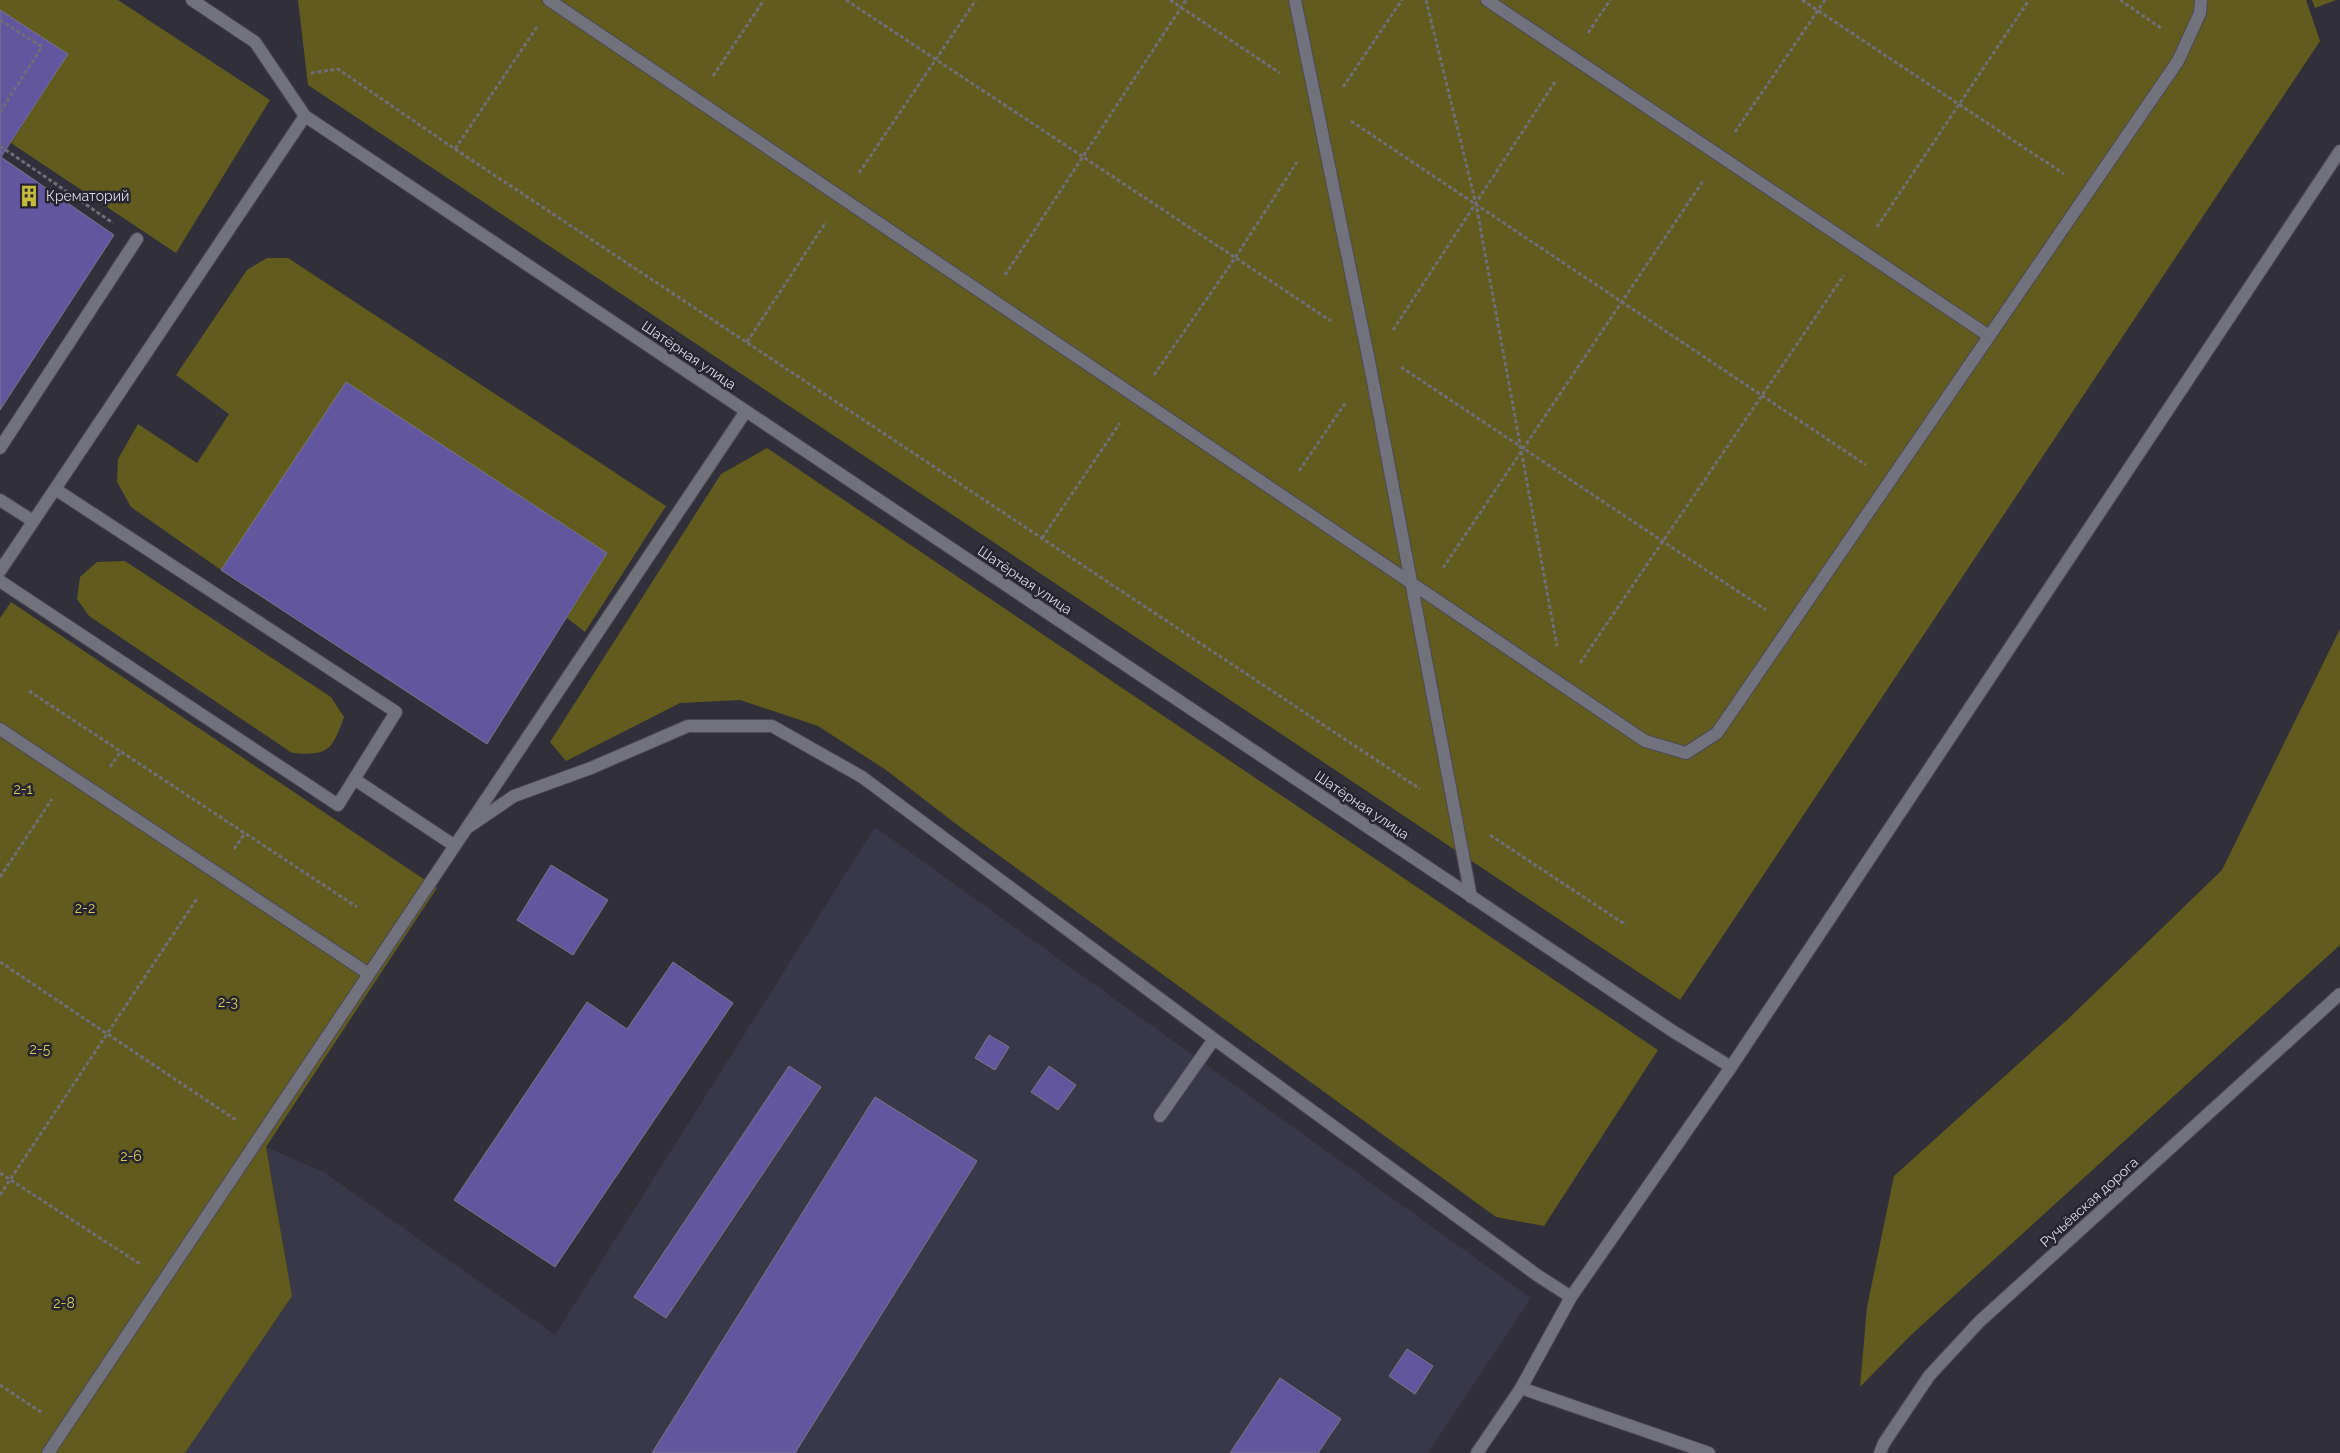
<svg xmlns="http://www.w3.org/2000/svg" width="2340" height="1453" viewBox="0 0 2340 1453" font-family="Raleway,sans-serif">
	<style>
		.built { fill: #393848 }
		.green { fill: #615b1e }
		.building { fill: #62569f; stroke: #797885 }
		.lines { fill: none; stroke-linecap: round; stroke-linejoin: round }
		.lane-casing { stroke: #4b4a53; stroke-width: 14 }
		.street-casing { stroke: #4b4a53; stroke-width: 14 }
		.path { stroke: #6f6e78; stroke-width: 3; stroke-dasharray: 4 2.5; stroke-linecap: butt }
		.lane { stroke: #72717e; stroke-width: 12 }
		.street { stroke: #72717e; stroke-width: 12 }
		.labels { text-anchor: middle; stroke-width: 5; stroke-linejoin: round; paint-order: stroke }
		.poi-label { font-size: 14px; fill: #dbdae1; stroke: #262530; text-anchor: start }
		.street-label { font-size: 14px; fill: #dbdae1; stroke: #262530 }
		.park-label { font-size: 14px; fill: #d8cd51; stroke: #262530 }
	</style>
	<rect width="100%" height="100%" fill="#302f3a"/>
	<path class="built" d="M875 827 1531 1298 1428 1453H185L292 1296 266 1147 325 1173 555 1335Z"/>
	<path class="green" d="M0 0H118L270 100 176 253 11 143 68 54 0 10Z
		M298 0H2306L2320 41 1680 1000 308 85Z
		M2312 0H2336L2315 8Z
		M267 258H288L666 506 585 632 567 618 607 553 346 383 221 570 131 507 117 482 118 459 138 424 197 463 229 414 176 375 247 270Z
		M767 448 1658 1050 1544 1226 1496 1217 960 827 886 770 818 726 740 700 680 703 566 761 550 742 721 474Z
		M125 561 331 697 344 717C332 750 329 756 292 753L89 616 77 599 80 577 97 562Z
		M11 602 437 888 266 1147 292 1296 185 1453H0V618Z
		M2340 629V945L1911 1335 1860 1387 1867 1307 1894 1176 2067 1020 2222 870Z"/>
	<path class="building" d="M0 10 68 54 1 157 114 235 0 410Z
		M346 382 607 553 487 744 221 570Z
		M551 865 608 900 573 955 517 920Z
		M673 962 733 1003 555 1267 454 1200 587 1002 627 1029Z
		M989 1035 1009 1047 995 1070 975 1058Z
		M789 1066 821 1087 666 1318 634 1297Z
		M1049 1066 1076 1085 1058 1110 1031 1092Z
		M875 1097 977 1161 795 1453H652Z
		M1407 1349 1433 1366 1415 1394 1389 1376Z
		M1280 1378 1341 1419 1318 1453H1230Z"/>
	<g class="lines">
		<g class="lane-casing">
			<path id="lane" d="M192 0 255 42 305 116 1674 1032 1731 1067
				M549 0 1645 741 1686 753 1717 733 2178 61 2200 13 2201 0
				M1295 0 1370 366 1471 897
				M1487 0 1989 336
				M0 448 137 239
				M0 500 33 521
				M0 571 305 116
				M0 581 338 805 396 712 55 489
				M0 729 369 974 48 1453
				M354 779 455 846
				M467 828 514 796 591 768 688 726H772L862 777 1214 1039
				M369 974 746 411
				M1160 1116 1214 1039 1537 1275 1571 1297
				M1477 1453 1521 1388"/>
		</g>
		<g class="street-casing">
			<path id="street" d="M1709 1453 1521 1388 1571 1297 1731 1067 2340 151
				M1880 1453 1884 1443 1929 1376 1979 1322 2340 994"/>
		</g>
		<path class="path" d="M846 0 1331 321
			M1170 0 1280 73
			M1426 0 1476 204 1557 646
			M1802 0 2064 174
			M2120 0 2161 28
			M0 20 42 47 0 112
			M1588 33 1610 0
			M311 73 338 69 455 149 1420 789
			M713 76 764 0
			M1343 87 1402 0
			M1351 121 1866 465
			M1735 132 1825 0
			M0 146 113 223
			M455 149 537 27
			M859 173 976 0
			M1877 227 2029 0
			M1005 275 1186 0
			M1393 330 1555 82
			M747 342 826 222
			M1401 367 1766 610
			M1154 375 1235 258 1297 162
			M1299 471 1346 402
			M1042 538 1120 423
			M1443 568 1703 181
			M1580 663 1844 275
			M29 691 357 907
			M110 767 121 751
			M1490 835 1626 925
			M234 849 245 833
			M0 877 52 799
			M0 962 236 1120
			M0 1173 140 1264
			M0 1195 198 897
			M0 1385 41 1412"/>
		<use href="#lane" class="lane"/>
		<use href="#street" class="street"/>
	</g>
	<defs>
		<g id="building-bare" transform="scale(1.725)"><path d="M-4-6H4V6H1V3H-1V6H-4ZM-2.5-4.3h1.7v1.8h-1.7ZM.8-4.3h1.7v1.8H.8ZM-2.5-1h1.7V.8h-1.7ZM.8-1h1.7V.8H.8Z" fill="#c6bc3c" stroke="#262530" stroke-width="2.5" paint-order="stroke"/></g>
	</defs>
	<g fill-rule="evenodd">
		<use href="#building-bare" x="29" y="196"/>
	</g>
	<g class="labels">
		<g class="poi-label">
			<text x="46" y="201">Крематорий</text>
		</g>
		<g class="street-label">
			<text transform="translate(689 355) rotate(34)" y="5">Шатёрная улица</text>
			<text transform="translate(1025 580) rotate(34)" y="5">Шатёрная улица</text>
			<text transform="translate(1362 805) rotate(34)" y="5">Шатёрная улица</text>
			<text transform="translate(2089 1202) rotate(-42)" y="5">Ручьёвская дорога</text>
		</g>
		<g class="park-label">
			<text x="23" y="794">2-1</text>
			<text x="85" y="913">2-2</text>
			<text x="228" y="1007">2-3</text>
			<text x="40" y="1054">2-5</text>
			<text x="131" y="1161">2-6</text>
			<text x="64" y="1308">2-8</text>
		</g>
	</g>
</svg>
